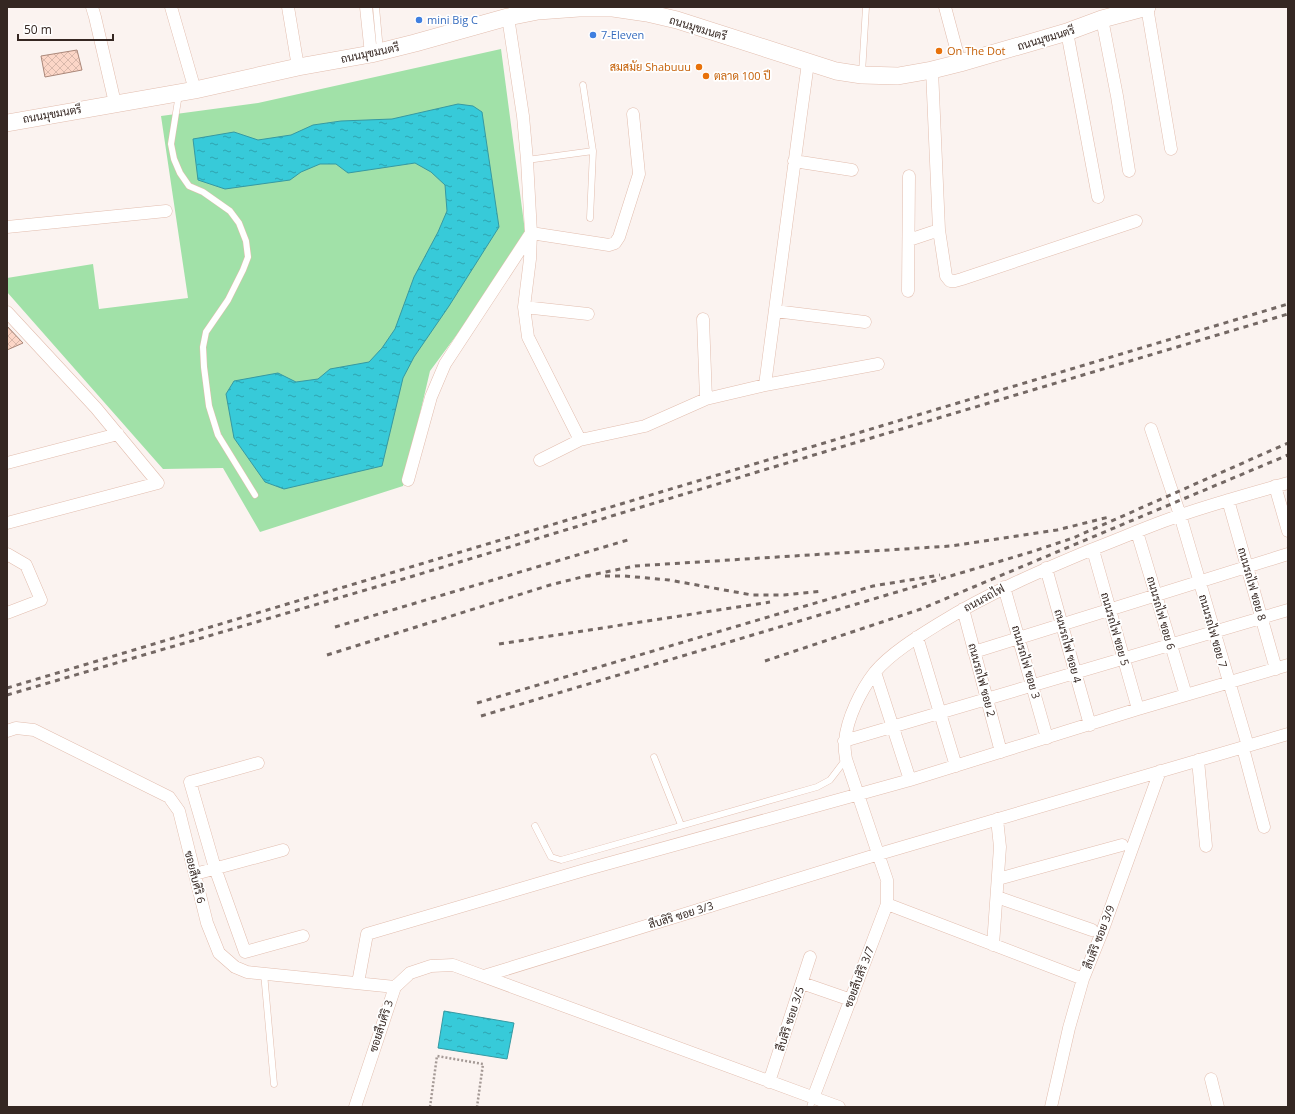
<svg xmlns="http://www.w3.org/2000/svg" width="1295" height="1114" viewBox="0 0 1295 1114" font-family="'Open Sans',Sarabun,sans-serif">
	<style>
		.green { fill: #a1e1a8 }
		.water { fill: url(#water-ripples); stroke: #3699a2 }
		.building { fill: url(#building-cross-hatch); stroke: #ab887a }
		.lines { fill: none; stroke-linecap: round; stroke-linejoin: round }
		.lane-casing { stroke: #e2bdae; stroke-width: 7 }
		.street-casing { stroke: #e2bdae; stroke-width: 13 }
		.secondary-casing { stroke: #e2bdae; stroke-width: 18 }
		.path { stroke: #a49995; stroke-width: 2.5; stroke-dasharray: 2 2; stroke-linecap: butt }
		.lane { stroke: #fff; stroke-width: 6 }
		.street { stroke: #fff; stroke-width: 12 }
		.secondary { stroke: #fff; stroke-width: 17 }
		.rail { stroke: #746864; stroke-width: 3; stroke-dasharray: 5 5; stroke-linecap: butt }
		.shop-dot { fill: #3f7fe0; stroke: #fff; stroke-width: 1.5 }
		.food-dot { fill: #e8710a; stroke: #fff; stroke-width: 1.5 }
		.labels { text-anchor: middle; stroke-width: 3.5; stroke-linejoin: round; paint-order: stroke }
		.shop-label { font-size: 11px; fill: #366cbe; stroke: #fff; text-anchor: start }
		.street-label { font-size: 11px; fill: #352722; stroke: #fff }
		.food-label { font-size: 11px; fill: #c56008; stroke: #fff; text-anchor: start }
	</style>
	<defs>
		<pattern id="water-ripples" width="26" height="14" patternUnits="userSpaceOnUse"><rect width="26" height="14" fill="#37cad9"/><path d="M2 4q2-2 4 0t4 0M15 11q2-2 4 0t4 0" fill="none" stroke="#2fa4b0"/></pattern>
		<pattern id="building-cross-hatch" width="8" height="8" patternUnits="userSpaceOnUse"><rect width="8" height="8" fill="#fcd6c7"/><path d="M0 0l8 8M0 8l8-8" fill="none" stroke="#d9b8ab"/></pattern>
	</defs>
	<rect width="100%" height="100%" fill="#fbf3f0"/>
	<path class="green" d="M501 49 525 231 478 306 430 371 403 486 260 532 223 468 163 469 7 292V278L93 264 99 309 188 298 161 116 258 103Z"/>
	<path class="water" d="M458 104 473 106 482 112 499 227 449 306 414 357 403 378 382 466 284 489 265 482 234 438 226 394 234 381 278 373 296 382 318 379 330 369 369 362 382 348 395 329 414 277 438 232 447 211 445 185 431 172 415 163 348 173 336 164H320L301 172 290 180 225 189 198 180 193 139 234 132 258 140 291 135 313 125 341 121 392 119Z
		M444 1011 514 1023 507 1059 438 1048Z"/>
	<path class="building" d="M77 50 82 70 45 77 41 56Z
		M7 326 23 343 7 350Z"/>
	<g class="lines">
		<g class="lane-casing">
			<path id="lane" d="M376 7 380 51
				M862 73 866 7
				M583 85 593 151 590 218
				M179 94 171 144 174 159 180 173 189 186 203 192 230 211 239 223 246 241 248 257 243 270 228 300 206 332 203 347 204 367 209 406 218 435 255 495
				M527 160 593 151
				M654 757 681 825
				M535 826 551 857 561 860 817 787 830 780 846 759
				M264 973 274 1084
				M810 1107 813 1098"/>
		</g>
		<g class="street-casing">
			<path id="street" d="M92 7 95 17 115 103
				M171 7 195 90
				M288 7 298 67
				M366 7 371 54
				M945 7 960 63
				M1147 7 1171 149
				M508 17 523 116 527 160 531 233 530 259 524 307 528 337 580 440
				M1102 19 1117 96 1129 171
				M1067 32 1098 197
				M932 70 939 230 946 276 950 281H955L962 279 1136 221
				M794 161 852 170
				M7 227 166 211
				M909 240 939 230
				M908 291 909 176
				M524 307 588 314
				M775 311 865 322
				M7 312 96 408 158 483 7 523
				M703 319 706 399
				M765 385C780 277 793 170 808 63
				M1151 429 1180 515 1248 746
				M540 460 580 440 645 426 706 399 765 385 878 364
				M7 463 118 434
				M408 480 431 397 445 364 531 233 609 245 615 243 619 237 639 174 633 114
				M1275 486 1288 531
				M1228 500 1276 669
				M1137 532 1186 695
				M1093 550 1138 709
				M7 554 26 565 41 600 7 613
				M1046 568 1090 725
				M1004 587 1047 738
				M963 609 1001 752
				M917 637 956 766
				M974 652 1288 554
				M875 672 910 780
				M7 731 16 728 34 730 169 797 179 811 207 923 219 953 235 967 247 972 395 987
				M844 741 1288 610
				M1243 748 1264 827
				M1198 760 1206 846
				M258 763 190 782 215 868 245 952 303 936
				M195 874 283 850
				M998 879 1122 845
				M997 897 1092 930
				M887 904 1083 979
				M993 945 1000 847 997 819
				M484 976 879 854 1288 734
				M358 983 367 934 588 869 910 780 1138 709 1288 665
				M802 983 851 1000
				M1211 1079 1218 1107
				M769 1082 810 957
				M813 1098 887 904V880L846 759C845 753 844 746 845 741 847 718 861 690 875 672 891 653 919 636 940 623 989 593 1040 571 1093 549 1122 538 1151 525 1181 515 1216 503 1252 493 1288 483
				M355 1107 395 987 410 973 431 966 453 965 839 1107
				M1051 1107 1069 1028 1083 979 1102 932 1160 771"/>
		</g>
		<g class="secondary-casing">
			<path id="secondary" d="M7 123 195 90 298 67 371 54 415 43 508 17 538 11 579 8H613L647 13 677 20 836 71 862 75 898 76 932 70 960 63 1067 32 1102 19 1147 7"/>
		</g>
		<path class="path" d="M430 1107 437 1056 483 1064 477 1107"/>
		<use href="#lane" class="lane"/>
		<use href="#street" class="street"/>
		<use href="#secondary" class="secondary"/>
		<path class="rail" d="M586 576 635 566 951 546 1057 530 1109 517
			M605 576H625L669 580 752 595H784L823 591
			M335 627 631 539
			M499 644 770 602
			M327 655 550 585 586 576H591
			M765 661 921 609 1288 455
			M7 688 1288 304
			M7 695 410 577 777 466 1288 314
			M477 703 873 586 940 575
			M481 716 1031 552 1073 538 1288 443"/>
	</g>
	<g class="shop-dot">
		<circle cx="419" cy="20" r="4"/>
		<circle cx="593" cy="35" r="4"/>
	</g>
	<g class="food-dot">
		<circle cx="939" cy="51" r="4"/>
		<circle cx="699" cy="67" r="4"/>
		<circle cx="706" cy="76" r="4"/>
	</g>
	<g class="labels">
		<g class="shop-label">
			<text x="427" y="24">mini Big C</text>
			<text x="601" y="39">7-Eleven</text>
		</g>
		<g class="street-label">
			<text transform="translate(698 28) rotate(17)" y="4">ถนนมุขมนตรี</text>
			<text transform="translate(1046 38) rotate(-17)" y="4">ถนนมุขมนตรี</text>
			<text transform="translate(370 53) rotate(-12)" y="4">ถนนมุขมนตรี</text>
			<text transform="translate(52 114) rotate(-10)" y="4">ถนนมุขมนตรี</text>
			<text transform="translate(1252 584) rotate(74)" y="4">ถนนรถไฟ ซอย 8</text>
			<text transform="translate(984 598) rotate(-28)" y="4">ถนนรถไฟ</text>
			<text transform="translate(1161 613) rotate(74)" y="4">ถนนรถไฟ ซอย 6</text>
			<text transform="translate(1115 629) rotate(74)" y="4">ถนนรถไฟ ซอย 5</text>
			<text transform="translate(1213 631) rotate(74)" y="4">ถนนรถไฟ ซอย 7</text>
			<text transform="translate(1068 646) rotate(75)" y="4">ถนนรถไฟ ซอย 4</text>
			<text transform="translate(1026 662) rotate(74)" y="4">ถนนรถไฟ ซอย 3</text>
			<text transform="translate(982 680) rotate(75)" y="4">ถนนรถไฟ ซอย 2</text>
			<text transform="translate(195 877) rotate(76)" y="4">ซอยสืบศิริ 6</text>
			<text transform="translate(681 915) rotate(-17)" y="4">สืบสิริ ซอย 3/3</text>
			<text transform="translate(1099 937) rotate(-69)" y="4">สืบสิริ ซอย 3/9</text>
			<text transform="translate(859 977) rotate(-69)" y="4">ซอยสืบสิริ 3/7</text>
			<text transform="translate(790 1019) rotate(-72)" y="4">สืบสิริ ซอย 3/5</text>
			<text transform="translate(381 1026) rotate(-72)" y="4">ซอยสืบศิริ 3</text>
		</g>
		<g class="food-label">
			<text x="947" y="55">On The Dot</text>
			<text x="691" y="71" text-anchor="end">สมสมัย Shabuuu</text>
			<text x="714" y="80">ตลาด 100 ปี</text>
		</g>
	</g>
	<rect width="1295" height="1114" fill="none" stroke="#352722" stroke-width="16"/>
	<path d="M18 34v6h95v-6" fill="none" stroke="#352722" stroke-width="2"/>
	<text x="24" y="34" font-size="12" fill="#352722" stroke="#ffffff" stroke-width="3" paint-order="stroke">50 m</text>
</svg>
